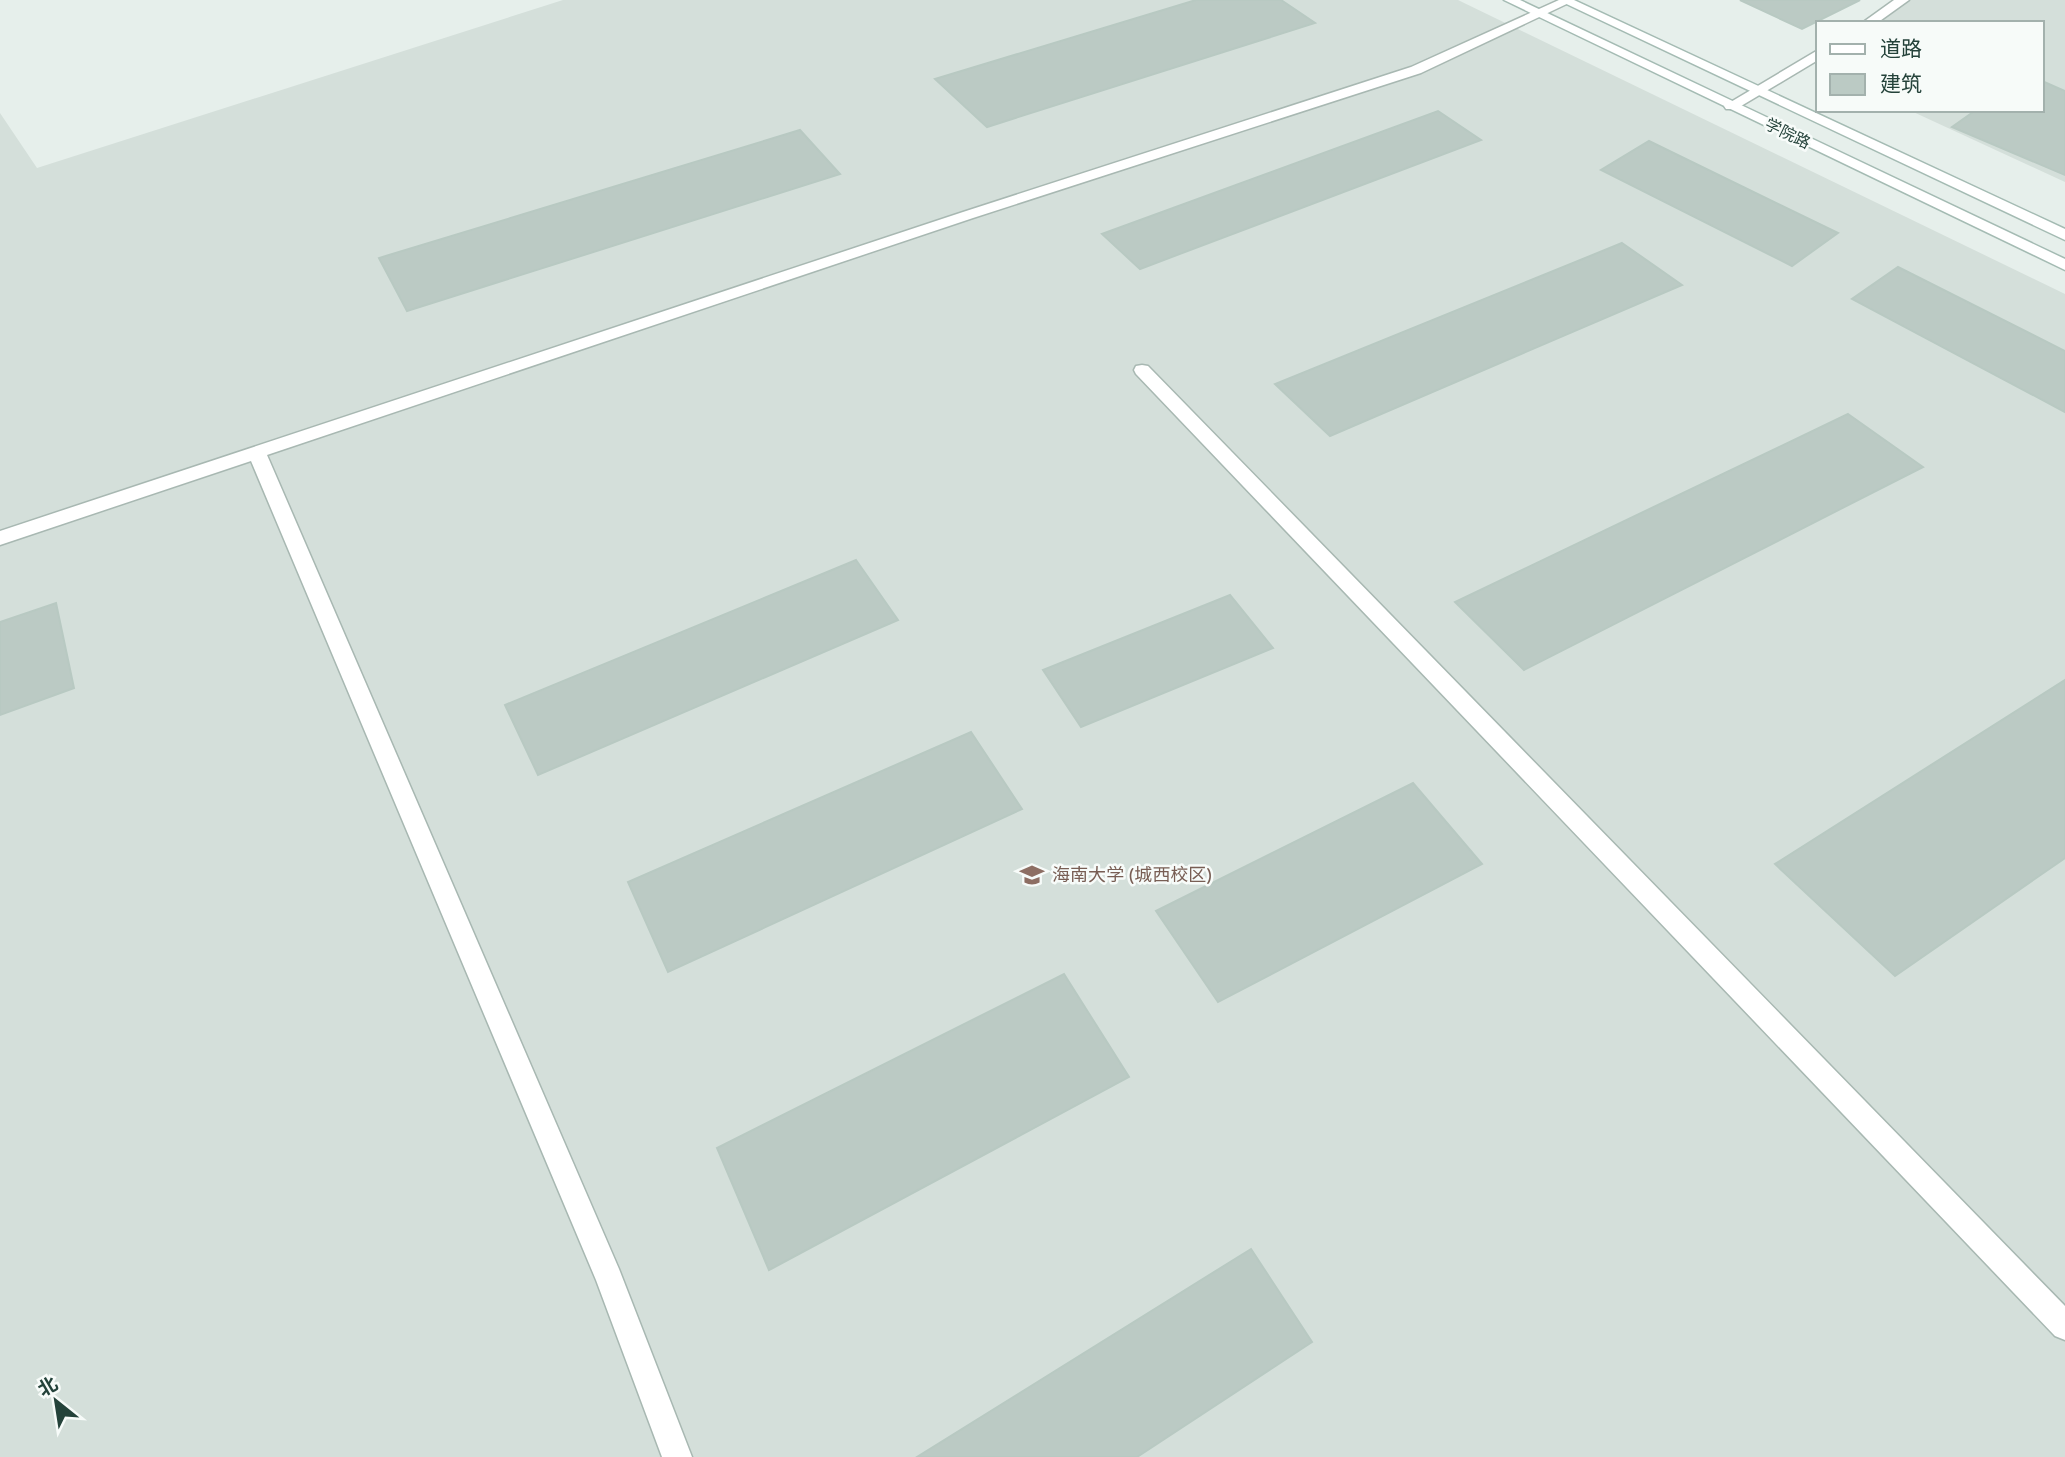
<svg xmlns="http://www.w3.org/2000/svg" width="2065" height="1457" viewBox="0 0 2065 1457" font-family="'Varela Round','Noto Sans SC',sans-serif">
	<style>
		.built { fill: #d4dfda }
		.building { fill: #bbcac4; stroke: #b8c9c2; stroke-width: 2 }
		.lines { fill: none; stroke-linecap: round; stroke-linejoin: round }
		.lane-casing { stroke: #a8b8b2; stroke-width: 3 }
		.street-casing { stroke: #a8b8b2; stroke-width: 3 }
		.secondary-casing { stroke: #a4bbb3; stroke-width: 3 }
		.lane { fill: #fff; fill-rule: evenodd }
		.street { fill: #fff; fill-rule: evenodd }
		.secondary { fill: #fff; fill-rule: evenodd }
		.labels { text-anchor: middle; stroke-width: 5; stroke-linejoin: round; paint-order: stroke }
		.far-street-label { font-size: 16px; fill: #24423a; stroke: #f7fbf9 }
		.education-label { font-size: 18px; fill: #785e54; stroke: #f7fbf9; text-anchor: start }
	</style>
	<rect width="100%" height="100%" fill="#e6efeb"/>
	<path class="built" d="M563 0H1458L2065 294V1457H0V113L37 168Z
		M1895 0H2065V182L1909 110H2042V23H1873Z"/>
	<path class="building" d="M1196 0H1281L1315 23 987 127 935 79Z
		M1740 0H1860L1802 29Z
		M2042 81 2065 91V175L1952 127 1976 110H2042Z
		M1438 111 1481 140 1140 269 1102 234Z
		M800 130 840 174 407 311 379 258Z
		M1649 141 1838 233 1792 266 1601 170Z
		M1622 243 1682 285 1330 436 1275 384Z
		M1898 267 2065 351V412L1852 299Z
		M1848 414 1923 467 1524 670 1455 602Z
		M856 560 898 620 538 775 505 705Z
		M1230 595 1273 648 1081 727 1043 670Z
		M56 603 74 688 0 715V622Z
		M2065 680V858L1895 976 1775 864Z
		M971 732 1022 809 668 972 628 882Z
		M1413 783 1482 864 1218 1002 1156 911Z
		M1064 974 1129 1077 769 1270 717 1148Z
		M1251 1249 1312 1342 1137 1457H917Z"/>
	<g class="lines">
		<g class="lane-casing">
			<path id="lane" d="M1894 0H1909L1877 23H1862Z
				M1818 50V60L1736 109H1726L1724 106Z"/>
		</g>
		<g class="street-casing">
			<path id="street" d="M1559 0 1573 1 1421 73 973 218 267 455 619 1269 692 1457H662L596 1280 251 461 0 545V531L963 212 1411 67Z
				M1142 365 1148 366 2065 1306V1340L2055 1336 1136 374 1134 370 1136 366Z"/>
		</g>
		<g class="secondary-casing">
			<path id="secondary" d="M1504 0H1520L2065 259V270Z
				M1558 0H1574L2065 229V240Z"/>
		</g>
		<use href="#lane" class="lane"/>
		<use href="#street" class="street"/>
		<use href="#secondary" class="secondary"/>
	</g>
	<defs>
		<g id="university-bare" transform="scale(1.89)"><path d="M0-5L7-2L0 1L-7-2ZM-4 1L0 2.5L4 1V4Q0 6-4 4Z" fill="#8d6e63" stroke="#f7fbf9" stroke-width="2.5" paint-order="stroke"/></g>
	</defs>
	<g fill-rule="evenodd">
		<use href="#university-bare" x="1032" y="875"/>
	</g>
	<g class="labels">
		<g class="far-street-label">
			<text transform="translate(1788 133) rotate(26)" y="6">学院路</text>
		</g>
		<g class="education-label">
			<text x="1052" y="881">海南大学 (城西校区)</text>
		</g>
	</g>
	<rect x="1816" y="21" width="228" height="91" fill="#f7fbf9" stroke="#a3b1ad" stroke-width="2"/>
	<rect x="1830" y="44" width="35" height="10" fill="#ffffff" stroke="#a3b1ad" stroke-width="2"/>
	<text x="1880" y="56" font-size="21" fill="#24423a">道路</text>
	<rect x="1830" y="74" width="35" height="21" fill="#bbcac4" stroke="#a3b1ad" stroke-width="2"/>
	<text x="1880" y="91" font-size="21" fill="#24423a">建筑</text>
	<g transform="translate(56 1401) rotate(330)" stroke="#f7fbf9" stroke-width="5" paint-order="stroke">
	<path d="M0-5L12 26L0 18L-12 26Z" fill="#24423a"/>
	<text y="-10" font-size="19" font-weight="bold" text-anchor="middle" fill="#24423a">北</text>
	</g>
</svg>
